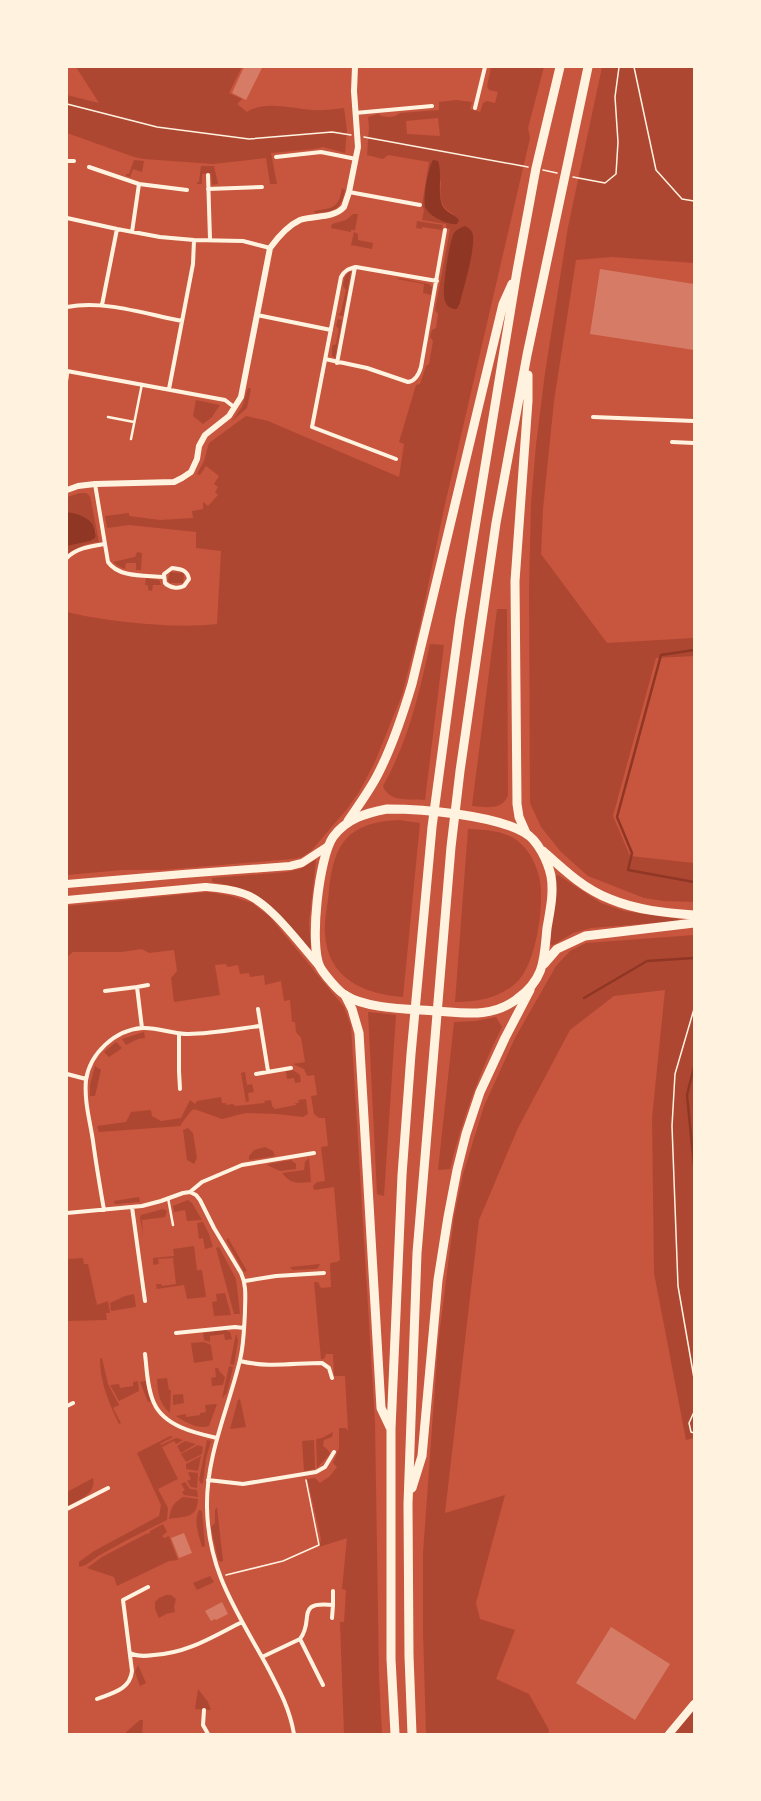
<svg xmlns="http://www.w3.org/2000/svg" width="761" height="1801" viewBox="0 0 761 1801" font-family="'Times New Roman',serif">
	<style>
		.green { fill: #ae4732; fill-rule: evenodd }
		.water { fill: #8f3625 }
		.lines { fill: none; stroke-linecap: round; stroke-linejoin: round }
		.stream { stroke: #8f3625; stroke-width: 2.5 }
		.building { fill: #d67c66 }
		.path { stroke: #fff3e0; stroke-width: 1.5 }
		.service { stroke: #fff3e0; stroke-width: 2.5 }
		.minor { stroke: #fff3e0; stroke-width: 4 }
		.tertiary { stroke: #fff3e0; stroke-width: 6 }
		.primary { stroke: #fff3e0; stroke-width: 8 }
		.trunk { stroke: #fff3e0; stroke-width: 9 }
		.motorway { stroke: #fff3e0; stroke-width: 9 }
	</style>
	<rect width="100%" height="100%" fill="#c8553d"/>
	<path class="green" d="M76 67H242L229 93 242 99 237 104 247 112C265 100 293 109 312 110 323 111 334 109 344 108L347 130 345 153 323 147 314 149 271 153 277 184H270L266 158 213 164 144 159 134 157 67 133V95L99 103Z
		M491 67H544L528 128 530 138 443 513 420 625 402 695 374 764 359 792 347 809 311 851 302 857 292 859 162 870H122L67 875V612C108 622 176 629 217 624L221 551 196 548V532L129 525 107 528 105 516 129 513V516L160 520 193 518 192 511 203 509V502L208 506 218 495 215 492 218 487 214 484 219 476 206 466 200 475 197 474 204 461 209 443 246 416 268 421 399 477 404 444 399 442 416 385 420 384 426 366 429 364 433 341 430 337 432 330 436 328 438 314 435 310 450 229 446 228V224L422 220 424 210 422 205 429 162 388 155 383 159 367 155 369 127 368 117 378 114C385 118 394 118 400 113L439 110V102L456 100 472 102 470 109 480 112 483 103 487 101 495 103 498 92 489 90 487 87ZM438 118 440 136 407 134 406 121ZM441 180C440 199 438 204 454 215L443 221 428 212 425 208ZM473 233V245L460 303 457 309Z
		M602 67H694V263L612 257 576 260 554 401 543 509 541 554 607 643 694 638V656L656 658 613 816 630 856 694 863V902L664 901 644 898 588 876 561 852 541 827 530 803 529 591 531 503 536 445 545 373 568 227Z
		M134 160 144 161 142 172 133 169 130 177 126 176V174H129Z
		M201 166H214L218 184 212 185 211 173 202 174V184H197V182H199Z
		M342 188 345 190C341 210 334 212 315 213L314 211C332 208 339 209 342 188Z
		M353 214H358L355 230H351V232L331 228 332 224 346 220Z
		M417 221 443 225 442 230 422 227V229L416 228Z
		M354 232 358 234V240L373 243 372 249 351 245Z
		M351 271 343 316 338 315 341 312 346 290 343 286C344 279 345 274 351 271Z
		M399 278 429 284 432 287 431 295 423 293 424 284 397 279Z
		M338 319 342 320 335 358 332 356V346L336 344 339 329 336 326Z
		M248 388H251L247 408 232 421 242 407Z
		M196 400 220 405 212 417 203 424 193 416Z
		M80 493H86L90 496 99 542C87 543 78 547 67 554V546L90 541 96 532C93 519 79 514 67 512V497Z
		M137 552 142 553 141 570H136V563H126L125 569 118 566 113 562 135 557Z
		M170 572 183 573 184 575 183 583H170L168 580Z
		M146 578 159 580 161 585H153L152 591 148 590V585H145Z
		M497 609H507L508 795C503 811 485 807 472 806Z
		M430 644 444 645 425 800C411 799 389 803 383 786 408 742 419 694 430 644Z
		M399 820 420 823 403 997C363 994 327 978 325 933 324 919 328 904 329 890 331 871 335 848 350 835 364 823 382 821 399 820Z
		M468 829C485 830 506 830 520 843 533 854 541 875 541 892 542 917 535 961 519 980 502 998 478 1002 455 1002Z
		M315 860 316 861 309 923 311 948 309 949C279 912 261 890 212 882V878L287 872 300 869Z
		M558 875 601 903 624 911 679 919V921L591 928 573 933 553 945 550 944 556 888 554 877Z
		M208 892 231 896 252 903 270 917 344 1007 351 1026 375 1422 379 1676 382 1734H344L340 1622H344L346 1590 342 1589 347 1538 319 1547 321 1539 308 1482 307 1479 315 1478 320 1483 330 1476 337 1467 333 1463 339 1448V1428H346L348 1431 345 1376H334L333 1354H326L324 1359H321L314 1282H318L321 1288 331 1287 330 1263 337 1262 340 1260 334 1187 314 1190 313 1186 317 1182 325 1181 321 1147 328 1146 325 1118H319L314 1114 311 1096 317 1095 314 1075 307 1076 304 1069 293 1064 305 1062 301 1038 296 1032 295 1022H292L290 1000 284 1001 281 981 265 985 264 975 250 977 249 973 240 974 238 965 227 967 226 964 215 965 220 995 174 1002 171 978 177 971 174 950 149 953 142 949 122 952H73L67 957V906Z
		M694 935V1438L686 1440 654 1273 652 1118 665 990 614 996 570 1030 518 1128 479 1220 445 1513 505 1495 476 1603 480 1619 515 1630 496 1679 529 1694 549 1730 548 1734H426L423 1631V1553L438 1344 454 1217 463 1174 484 1106 515 1038 556 966 570 951 586 943Z
		M368 1012 396 1015 384 1196 377 1194Z
		M496 1017 502 1027C479 1073 462 1120 450 1169L438 1170 454 1022 476 1021Z
		M144 1032 145 1038 138 1039 126 1045 122 1039Z
		M116 1042 122 1048 109 1057 104 1052Z
		M95 1066 101 1070 95 1096H90V1085Z
		M293 1070 300 1075 301 1082 295 1083 294 1078 287 1079 286 1071Z
		M245 1072 247 1085 252 1084 254 1092 248 1093 249 1101 246 1102 241 1073Z
		M221 1097 222 1103H226V1105L233 1104 235 1106 265 1103 264 1101 271 1100 272 1106 275 1109 296 1105 295 1103H299L298 1100 306 1099 308 1114 303 1117 277 1114 246 1113 222 1119 194 1109 191 1111 181 1124V1126L99 1132 97 1126 126 1122 131 1112 151 1110 152 1116 161 1121 181 1118 190 1100 195 1104 197 1101Z
		M188 1128 193 1133 197 1158 194 1164 187 1160 183 1130Z
		M265 1147 273 1151 275 1156 249 1160V1156L254 1150Z
		M309 1158 311 1182C297 1183 292 1185 282 1173L304 1170 305 1162Z
		M291 1160 296 1164V1169L280 1171 267 1165 269 1164Z
		M139 1197 140 1202 115 1204 114 1201Z
		M188 1200 192 1203 202 1220 187 1221 185 1210 174 1212 173 1206Z
		M163 1209 167 1211 165 1217 142 1220 143 1236 140 1217 141 1215Z
		M203 1222 209 1234 213 1247 205 1249 203 1238 199 1239 197 1223Z
		M228 1238 247 1271 244 1272 226 1240Z
		M194 1246 197 1270H202L206 1297 187 1299 184 1285 157 1289 156 1284H161L162 1286 176 1284 173 1258 158 1259 159 1264 153 1265V1258L174 1256 173 1249Z
		M219 1247 236 1279 240 1314H234L216 1248Z
		M83 1258 84 1264H88L97 1305 108 1301 110 1313H106L107 1320 67 1321V1259Z
		M320 1264 318 1268 316 1269 293 1270 290 1267Z
		M225 1293 231 1315 214 1316 212 1302 217 1301 216 1294Z
		M134 1294 136 1307 111 1311 110 1303 125 1296Z
		M224 1330 230 1332 232 1339 225 1340 224 1334 210 1336V1342L204 1340 203 1333Z
		M236 1334 238 1340 234 1365 230 1364Z
		M204 1342 211 1345 213 1360 194 1363 191 1343Z
		M102 1358 108 1384 119 1405 113 1408 121 1423 119 1424C109 1403 100 1383 100 1359Z
		M229 1366 233 1367 227 1393 222 1398Z
		M215 1368H218L220 1372 225 1377 223 1385 212 1386 211 1378 216 1377Z
		M167 1378 169 1390H171L170 1413C159 1404 158 1393 157 1379Z
		M138 1381 139 1391 119 1401 110 1385 119 1384 120 1388 133 1386V1382Z
		M146 1381 152 1401 148 1402 140 1382Z
		M183 1394 184 1403 173 1405V1395Z
		M240 1399 246 1427 230 1429 238 1400Z
		M217 1404 209 1426C198 1430 185 1422 176 1416L186 1414V1417L200 1415V1413L206 1412 205 1405Z
		M333 1432 332 1437 324 1440 323 1446 328 1450 330 1454 317 1468 316 1439 322 1438Z
		M170 1436 173 1437 160 1444 161 1445 176 1438 183 1440 176 1444 174 1441 162 1447 178 1479 158 1489 168 1508 167 1520C145 1531 122 1542 100 1555 93 1559 87 1566 79 1567V1562L94 1551 159 1516 161 1505 137 1453Z
		M207 1440 211 1441 206 1459 203 1483 201 1484 199 1480Z
		M314 1440 315 1469 304 1471 302 1441Z
		M185 1441 196 1444 181 1453 177 1446Z
		M198 1445 203 1447 202 1454 186 1462 181 1454Z
		M201 1456 198 1471 186 1469V1464Z
		M189 1472 198 1473 197 1488 191 1487 187 1481 191 1479 188 1473Z
		M93 1478C97 1494 78 1500 67 1506V1492Z
		M185 1482 190 1489 197 1490 198 1497 184 1495 182 1492 185 1490 181 1484Z
		M183 1497 198 1499C197 1519 185 1516 169 1519 171 1507 173 1503 183 1497Z
		M217 1507 223 1561 221 1562 218 1560 211 1527 215 1523V1510Z
		M199 1510 202 1511 205 1546 202 1547C199 1535 193 1522 199 1510Z
		M163 1524 167 1532 162 1536 164 1538 169 1536 178 1560 169 1561 117 1586 114 1577 87 1568 102 1557 146 1534H147L150 1533V1531Z
		M210 1576 214 1582 197 1590 193 1583Z
		M166 1595H171L176 1599 174 1607 175 1612 166 1614 159 1618 155 1609V1602L159 1598Z
		M138 1665 146 1683 140 1686 135 1672Z
		M198 1689 208 1702 211 1710 195 1709Z
		M694 1704V1734H669Z
		M140 1720H143L142 1734H124Z"/>
	<path class="water" d="M433 160 438 161C443 173 436 198 444 208 448 213 455 215 459 220L457 224C449 226 427 215 425 207 423 197 428 168 433 160Z
		M465 226C469 228 472 230 473 235 475 251 464 286 460 303L457 309C451 309 447 307 445 301 441 293 449 245 453 235 455 230 460 228 465 226Z
		M67 512C82 514 98 521 95 538L90 541 67 546Z"/>
	<g class="lines">
		<path class="stream" d="M694 650 661 655 617 817 632 853 628 870 694 882
			M584 998 647 961 694 958
			M694 1067 687 1095 694 1166"/>
	</g>
	<path class="building" d="M244 67 262 68 246 100 232 93Z
		M600 269 694 284V350L590 334Z
		M184 1533 192 1553 179 1558 171 1538Z
		M222 1602 228 1614 216 1620 215 1619 211 1621 205 1611Z
		M611 1627 670 1664 635 1720 576 1683Z"/>
	<g class="lines">
		<path class="path" d="M634 67 656 170 682 199 694 201
			M67 104 157 127 249 139 332 132 351 135
			M364 137 528 167
			M543 170 557 173
			M573 177 605 183 616 174 618 142 615 97 619 67
			M694 1009 675 1074 672 1126 678 1286 694 1378
			M694 1412 689 1423 691 1432 694 1433
			M226 1575 283 1561 319 1545 306 1480"/>
		<path class="service" d="M67 380 68 372
			M108 417 134 422
			M131 439 142 384
			M168 1198 173 1225"/>
		<path class="minor" d="M475 108 485 67
			M355 113 432 106
			M276 157 321 152 356 159
			M67 161H74
			M89 167 139 184 187 190
			M208 175 210 239
			M208 189 262 187
			M349 192 420 205
			M67 218 117 229 160 237 194 240 243 241 270 248
			M132 232 139 184
			M102 305 117 229
			M67 307C105 300 145 314 182 321
			M257 315 331 330
			M325 359 367 368 408 382C416 381 419 374 421 367L445 230
			M337 363 355 267
			M67 371 225 400 234 407
			M169 389 193 264 194 240
			M593 417 694 421
			M672 442 694 443
			M396 459 312 427 341 277C345 270 348 269 356 267L437 281
			M95 484 108 562C119 578 145 575 164 577
			M67 558C76 548 92 546 104 544
			M172 568C180 569 187 569 189 579L184 586C178 589 170 588 165 583L164 574Z
			M137 987 148 985
			M105 991 137 987 142 1028
			M258 1009 268 1071
			M179 1034V1071L180 1089
			M67 1074 86 1079
			M256 1074 291 1068
			M190 1192 196 1195 200 1200 214 1228 241 1273C247 1286 245 1298 245 1312 244 1328 244 1344 240 1360 228 1410 206 1456 207 1507 208 1574 239 1614 269 1670 280 1691 290 1710 294 1734
			M132 1207 145 1301
			M104 1210C100 1187 96 1164 93 1141 90 1121 84 1101 86 1080 90 1053 115 1030 142 1028 158 1027 172 1034 188 1034 211 1034 237 1029 260 1026
			M67 1213 142 1206 161 1201 183 1193 190 1192 202 1182 242 1165 314 1153
			M245 1281 276 1276 324 1273
			M176 1333 235 1327 244 1328
			M145 1354C147 1370 147 1388 154 1403 164 1426 195 1433 217 1438
			M240 1361C267 1368 295 1363 322 1363L329 1368 332 1378
			M67 1406 73 1403
			M208 1480 243 1484 316 1472 325 1467 334 1452
			M67 1509 108 1488
			M333 1605V1591
			M300 1639 323 1685
			M130 1653C137 1657 146 1656 154 1655 188 1653 212 1637 242 1622
			M262 1657 300 1639C315 1620 294 1601 333 1605L332 1618
			M97 1699C112 1693 130 1690 132 1671L123 1600 148 1587
			M204 1710 203 1725 208 1734"/>
		<path class="tertiary" d="M67 490 78 486 95 484 174 482 182 478 191 472 197 459 199 446 205 435 229 416 241 397 270 248C278 237 287 226 300 220 314 215 333 219 344 207L349 192 358 147 354 91 355 67"/>
		<path class="primary" d="M67 884 183 874 290 866 302 863 328 846
			M67 900 205 887C217 888 230 889 242 893 270 901 300 945 320 967
			M669 1734 694 1704"/>
		<path class="trunk" d="M387 809C423 809 495 815 525 833 538 840 548 862 551 876 554 893 550 911 547 928 544 959 545 979 517 999 492 1018 465 1013 435 1011 410 1009 366 1009 345 995 338 991 324 974 320 967 309 945 319 857 333 837 346 819 366 813 387 809Z
			M543 851C564 870 584 889 610 899 636 910 666 913 694 915
			M544 964 557 949 585 936 694 923"/>
		<path class="motorway" d="M348 821C358 806 370 790 378 774 393 745 403 714 412 684L503 304 512 284
			M526 833 519 817 517 804 515 581 528 401V375
			M345 995 352 1009 359 1033 381 1408 390 1427
			M412 1488 422 1456 438 1280 448 1217 457 1170 466 1134 480 1092 505 1038 530 990
			M395 1734 391 1659V1429L402 1175 411 1054 432 827 460 619 517 271 536 168 560 67
			M412 1734 409 1656 408 1504 417 1253 451 847 460 771 496 523 527 355 588 67"/>
	</g>
	<rect width="761" height="1801" fill="none" stroke="#fff3e0" stroke-width="136"/>
</svg>
